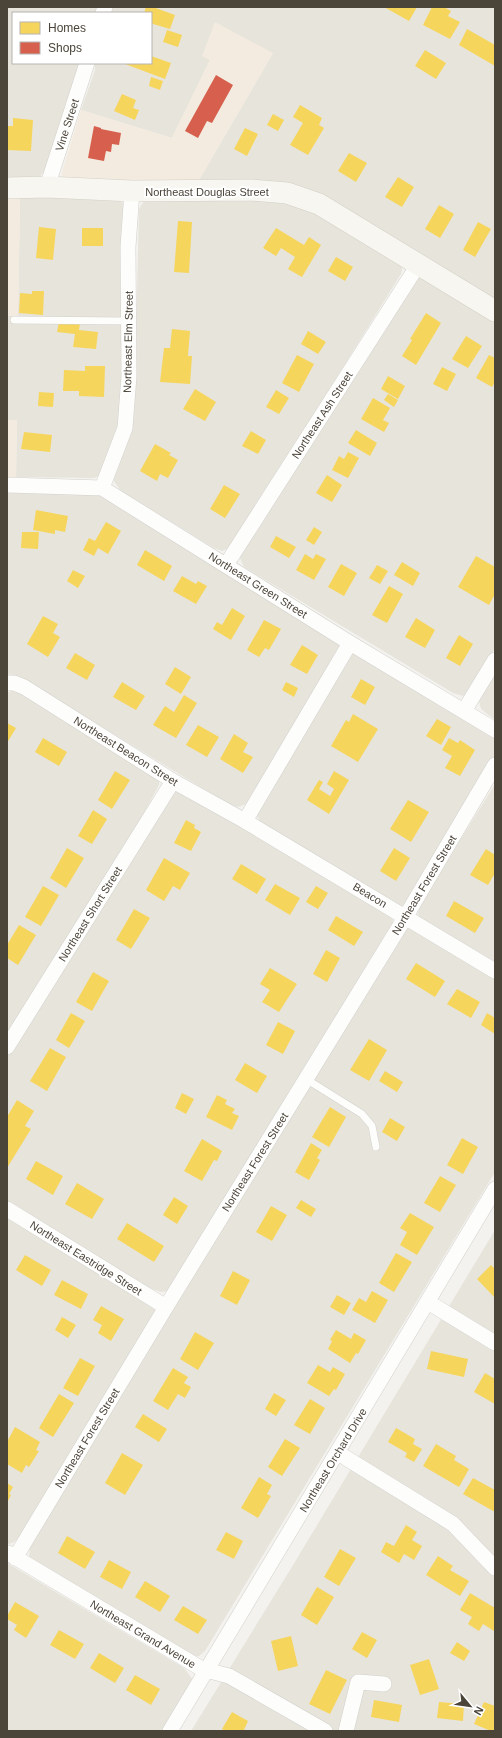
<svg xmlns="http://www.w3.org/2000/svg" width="502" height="1738" viewBox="0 0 502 1738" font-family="Helvetica,sans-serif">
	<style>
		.residential { fill: #e7e4dc }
		.commercial { fill: #f3ebdf }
		.homes { fill: #f6d55c }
		.shops { fill: #d6604d }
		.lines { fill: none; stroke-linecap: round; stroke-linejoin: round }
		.lane-casing { stroke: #d2d0cb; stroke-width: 8 }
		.street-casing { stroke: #d2d0cb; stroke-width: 16 }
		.secondary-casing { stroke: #d3cfc5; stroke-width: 22 }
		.lane { stroke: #fdfdfc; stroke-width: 7 }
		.street { stroke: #fdfdfc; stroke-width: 15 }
		.secondary { stroke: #f7f6f1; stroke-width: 21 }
		.labels { text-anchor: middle; stroke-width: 4; stroke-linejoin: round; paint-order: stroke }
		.street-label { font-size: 11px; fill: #4b4439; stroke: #fff }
	</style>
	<rect width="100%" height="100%" fill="#f4f2ee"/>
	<path class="residential" d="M7 7H101L99 13H13V63H82L44 171 39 178 7 180Z
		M113 7H495V299L341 207 199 180 273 53 210 60 172 138 81 110 95 70V63H151V13H111Z
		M20 198H115L124 204 122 414 99 476 94 478 16 477 17 420H7V316H18Z
		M259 199 291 204 328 219 402 266V269L401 274 231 547 222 551 214 548 121 491 113 480 130 436 134 417 139 209 144 201Z
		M417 276 495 318V648L467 694 463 696 453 693 244 567 240 558 241 554Z
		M7 490 92 494 105 497 340 643 338 653 246 804 238 807 230 805 20 677 7 674Z
		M354 653 495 735V760L404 905 400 906 260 821 256 814 350 655Z
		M495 673V720L481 709 479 701Z
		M12 691 19 692 159 780V785L144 813 7 1036V692Z
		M495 784V962L420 919 418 914 419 906Z
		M179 790 392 916 393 922 168 1291 161 1292 149 1288 7 1201V1057L169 795 172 792Z
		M410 928 495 978V1172L205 1651 199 1656H194L29 1557 31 1541 406 929Z
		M7 1216 155 1308V1311L20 1537 14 1542 9 1544 7 1543Z
		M495 1230V1731H191L293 1565Z
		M7 1563 184 1668 193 1680 172 1731H7Z"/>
	<path class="commercial" d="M215 22 273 53 199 180 70 181 62 177V172L81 110 172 138 210 60 202 56Z
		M7 198H20L18 316H7Z
		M7 420H17L16 477H7Z"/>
	<path class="homes" d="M146 7H153L175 15 170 29 153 24 151 22V13H144Z
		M384 7H417L409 21Z
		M432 7H444L451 11 448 16 460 22 450 39 423 25Z
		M467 29 495 45V66L459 45Z
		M167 30 182 35 178 47 163 42Z
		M425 50 446 63 436 79 415 66Z
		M151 56 171 63 165 79 125 64V63H151Z
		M151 77 163 81 160 90 149 86Z
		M122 94 136 100 133 108 139 110 135 120 114 111Z
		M300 105 322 118 319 125 324 128 308 155 290 145 303 123 293 117Z
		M273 114 284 120 278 131 267 125Z
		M13 118 33 120 31 151 7 150V126H13Z
		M245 128 258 134 247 156 234 149Z
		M349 153 367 163 356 182 338 171Z
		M398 177 414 187 402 207 385 197Z
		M439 205 454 214 440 238 425 229Z
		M178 221 192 222 189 273 174 272Z
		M478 222 491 229 475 257 463 250Z
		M39 227 56 229 53 260 36 258Z
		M82 228H103V246H82Z
		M276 228 304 245 309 237 321 245 302 277 288 269 295 257 281 248 276 256 263 248Z
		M336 257 353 267 345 281 328 271Z
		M32 291H44L43 315 19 313 20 293 32 294Z
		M426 313 441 323 416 365 402 356 412 340 410 339Z
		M59 322 80 324 79 330 98 332 96 349 73 347 75 334 57 332Z
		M172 329 190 331 188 356H192L190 384 160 382 164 348H170Z
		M308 331 326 342 318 354 301 344Z
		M466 336 482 346 468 368 452 359Z
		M297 355 314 364 299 392 282 383Z
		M489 355 495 358V382L492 387 476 378Z
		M85 366H105L104 397 79 396V391H63L64 370 85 371Z
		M442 367 456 374 447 391 433 384Z
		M388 376 405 386 398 399 381 389Z
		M195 389 216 402 205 421 183 409Z
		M276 390 289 398 279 414 266 407Z
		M39 392 54 393 53 407 38 406Z
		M388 394 398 400 394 407 384 400Z
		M373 398 390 408 383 420 389 423 384 432 361 419Z
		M356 430 377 443 370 456 348 443Z
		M251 431 266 440 258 454 242 446Z
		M24 432 52 435 50 452 21 449Z
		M155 444 171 453 169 455 178 460 168 478 160 474 157 481 140 471Z
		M348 452 359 458 348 478 332 470 339 456 344 459Z
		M327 475 342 485 332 502 316 493Z
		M224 485 240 494 225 518 210 509Z
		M36 510 68 516 65 532 55 530V534L33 530Z
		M106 522 121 531 108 554 98 548 94 556 83 550 89 538 95 541Z
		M314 527 322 532 314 545 306 540Z
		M22 532H39L38 549 21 548Z
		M276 536 296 547 289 558 270 547Z
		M145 550 172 566 164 581 137 565Z
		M305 554 313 559 316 554 326 559 314 580 296 570Z
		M476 556 495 567V594L489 605 458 587Z
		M402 562 420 573 413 586 394 575Z
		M341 564 357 573 344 596 328 587Z
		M377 565 388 571 380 584 369 578Z
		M73 570 85 576 78 588 67 581Z
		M182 576 196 584 198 581 207 586 196 604 173 591Z
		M389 586 403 594 387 623 372 615Z
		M232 608 245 616 231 640 213 629 217 622 222 625Z
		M43 616 58 624 53 633 60 637 48 657 27 644Z
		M416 618 435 630 425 648 405 637Z
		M264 620 281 629 269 650 265 648 259 657 247 650Z
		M459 635 473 644 460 666 446 658Z
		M302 645 318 655 307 674 290 665Z
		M75 653 95 665 87 680 66 668Z
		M175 667 191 677 181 694 165 684Z
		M361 679 375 687 365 705 351 697Z
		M122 682 145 696 136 710 113 697Z
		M286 682 298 688 294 697 282 690Z
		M184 695 197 703 176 738 153 725 165 706 174 712Z
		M353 714 378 729 358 762 331 746 346 720 349 722Z
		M437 719 451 727 441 745 426 736Z
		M7 723 16 728 7 743Z
		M198 725 219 737 207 757 186 745Z
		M234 734 248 743 243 752 253 757 243 773 220 759Z
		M43 738 67 752 59 766 35 752Z
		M449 738 458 743 460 740 475 750 460 776 445 768 452 756 442 750Z
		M115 771 130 780 112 809 98 800Z
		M334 771 349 780 329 814 307 800 319 780 323 782 319 789 330 796 334 789 327 784Z
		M408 800 429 812 411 842 390 829Z
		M93 810 107 819 92 844 78 836Z
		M186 820 195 825 194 828 201 832 191 851 174 843Z
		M67 848 84 858 66 888 50 878Z
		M394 848 410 858 396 881 380 871Z
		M486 849 495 855V873L488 885 470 875Z
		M164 858 190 873 180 890 173 886 164 901 146 890Z
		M241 864 266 879 257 894 232 879Z
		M275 884 300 898 290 915 265 900Z
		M43 886 59 895 41 926 25 917Z
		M316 886 328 893 318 909 306 902Z
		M454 901 484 918 475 933 446 916Z
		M134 909 150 918 131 949 116 940Z
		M336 916 363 932 354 946 328 930Z
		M19 925 36 935 18 965 7 958V945Z
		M326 950 340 958 327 982 313 974Z
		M416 963 445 981 435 997 406 979Z
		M270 968 297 984 279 1012 262 1002 270 990 260 984Z
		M93 972 109 981 92 1011 76 1002Z
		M457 989 480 1002 471 1018 447 1004Z
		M71 1013 85 1021 69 1048 56 1040Z
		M487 1013 495 1018V1034L481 1025Z
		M278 1022 295 1031 283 1054 266 1045Z
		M369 1039 387 1050 369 1081 350 1070Z
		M50 1048 66 1057 47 1091 30 1081Z
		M245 1063 267 1076 257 1093 235 1080Z
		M385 1071 403 1082 397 1092 379 1081Z
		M182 1093 194 1099 186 1114 175 1108Z
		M217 1095 227 1100 225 1104 235 1109 232 1113 239 1116 232 1130 206 1117Z
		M17 1100 34 1111 25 1126 31 1129 7 1168V1117Z
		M330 1107 346 1117 329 1147 312 1137Z
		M390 1118 405 1127 397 1141 382 1132Z
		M462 1138 478 1147 463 1174 447 1165Z
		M202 1139 222 1151 217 1161 214 1160 202 1181 184 1171Z
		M311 1143 322 1150 317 1158 320 1160 309 1180 295 1172Z
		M36 1161 63 1176 53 1195 26 1179Z
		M440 1176 456 1185 440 1212 424 1203Z
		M77 1183 104 1199 92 1219 65 1204Z
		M174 1197 188 1206 177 1224 163 1215Z
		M301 1200 316 1209 311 1217 296 1208Z
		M271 1206 287 1215 272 1241 256 1232Z
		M410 1213 434 1227 417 1255 400 1245 407 1232 400 1228Z
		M127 1223 164 1246 154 1262 117 1239Z
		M396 1253 412 1262 394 1292 379 1283Z
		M25 1255 51 1270 42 1286 16 1270Z
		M491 1265 495 1269V1298L477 1279Z
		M233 1271 250 1280 237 1305 220 1296Z
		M62 1280 88 1294 81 1309 54 1295Z
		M372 1291 388 1300 375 1323 352 1310 359 1298 366 1302Z
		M337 1295 351 1303 344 1315 330 1307Z
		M101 1306 124 1319 111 1341 98 1333 102 1325 93 1320Z
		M62 1317 76 1325 68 1338 55 1330Z
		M336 1330 351 1339 354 1333 366 1340 358 1354 356 1353 350 1363 328 1349 332 1341 330 1340Z
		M195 1332 214 1343 198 1370 180 1359Z
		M431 1351 468 1359 464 1377 427 1369Z
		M80 1358 95 1366 78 1396 63 1388Z
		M318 1365 330 1372 333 1367 345 1374 336 1390 334 1389 329 1396 307 1383Z
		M173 1368 188 1377 184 1383 191 1387 185 1398 178 1394 168 1410 153 1401Z
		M485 1373 495 1379V1404L474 1392Z
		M274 1393 286 1400 276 1416 265 1409Z
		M59 1394 74 1403 53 1437 39 1428Z
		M310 1399 325 1408 310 1434 294 1425Z
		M143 1414 167 1429 159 1442 135 1427Z
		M15 1427 40 1442 36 1450 39 1451 29 1467 26 1465 22 1473 7 1464V1442Z
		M396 1428 415 1439 413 1444 422 1449 414 1462 405 1457 407 1453 388 1442Z
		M285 1439 300 1448 282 1476 268 1467Z
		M436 1444 456 1456 454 1460 469 1469 459 1487 423 1466Z
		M122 1453 143 1465 125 1495 105 1483Z
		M259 1477 272 1485 267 1494 271 1496 258 1518 241 1508Z
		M473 1478 495 1490V1512L463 1494Z
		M7 1483 13 1487 9 1494 11 1495 7 1503Z
		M406 1525 417 1532 412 1540 422 1546 414 1560 404 1554 399 1563 381 1552 386 1542 394 1546Z
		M226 1532 243 1541 234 1559 216 1550Z
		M67 1536 95 1552 85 1569 58 1553Z
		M340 1549 356 1558 339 1586 324 1577Z
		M438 1556 453 1566 450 1570 469 1581 460 1596 426 1575Z
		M109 1560 131 1572 122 1589 100 1577Z
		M145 1581 170 1596 160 1612 135 1597Z
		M317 1587 334 1597 317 1625 301 1615Z
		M470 1593 495 1608 494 1631 483 1624 479 1631 468 1624 472 1617 460 1610Z
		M15 1602 39 1616 26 1638 14 1630 17 1625 7 1619V1616Z
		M183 1606 207 1620 198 1634 174 1620Z
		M59 1630 84 1644 75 1659 50 1645Z
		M362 1632 377 1640 367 1658 352 1649Z
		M291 1636 298 1666 278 1671 271 1641Z
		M457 1642 470 1651 464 1661 450 1653Z
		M99 1653 124 1668 115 1683 90 1668Z
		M429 1659 439 1689 420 1695 410 1665Z
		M326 1670 347 1680 330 1714 309 1704Z
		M135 1675 160 1689 151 1705 126 1690Z
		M374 1700 402 1705 399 1722 371 1717Z
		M439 1702 464 1704 463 1721 437 1718Z
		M484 1702 495 1706V1731H491L474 1724Z
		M232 1712 248 1721 244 1730 246 1731H225L222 1729Z"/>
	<path class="shops" d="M216 75 233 85 212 123 207 121 198 138 185 131Z
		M94 126 101 128V129L121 133 119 145 112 144 111 152 106 151 104 161 88 158Z"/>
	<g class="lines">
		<g class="lane-casing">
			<path id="lane" d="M14 320 128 321
				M306 1079 362 1114 372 1126 376 1147"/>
		</g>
		<g class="street-casing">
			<path id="street" d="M103 13 105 7
				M47 187 87 63
				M7 485 102 488 350 643 495 730
				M102 488 125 428 129 376 128 247 132 191
				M226 565 418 265
				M7 683H14L24 687 173 781 245 821 495 971
				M464 711 495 660
				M245 821 350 643
				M7 1047 173 781
				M7 1209 166 1307
				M428 1302 495 1343
				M338 1453 453 1524 495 1568
				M8 1553 202 1669 229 1676 325 1731
				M15 1558 166 1307 406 916 495 765
				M170 1731 495 1189
				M346 1731 358 1682 384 1684"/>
		</g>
		<g class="secondary-casing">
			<path id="secondary" d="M7 188 47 187 132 191 252 190 287 193 319 204 495 311"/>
		</g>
		<use href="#lane" class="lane"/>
		<use href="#street" class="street"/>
		<use href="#secondary" class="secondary"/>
	</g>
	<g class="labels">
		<g class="street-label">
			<text transform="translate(67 125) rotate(-72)" y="4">Vine Street</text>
			<text x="207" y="196">Northeast Douglas Street</text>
			<text transform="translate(128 342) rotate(-89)" y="4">Northeast Elm Street</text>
			<text transform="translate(322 415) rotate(-57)" y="4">Northeast Ash Street</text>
			<text transform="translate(258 585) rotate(32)" y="4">Northeast Green Street</text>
			<text transform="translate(126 751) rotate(32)" y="4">Northeast Beacon Street</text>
			<text transform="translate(424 885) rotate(-59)" y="4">Northeast Forest Street</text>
			<text transform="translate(370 895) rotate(31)" y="4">Beacon</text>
			<text transform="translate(90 914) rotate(-58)" y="4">Northeast Short Street</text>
			<text transform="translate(255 1162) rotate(-58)" y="4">Northeast Forest Street</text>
			<text transform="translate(86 1258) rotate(32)" y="4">Northeast Eastridge Street</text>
			<text transform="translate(87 1438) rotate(-59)" y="4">Northeast Forest Street</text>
			<text transform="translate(333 1460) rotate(-59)" y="4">Northeast Orchard Drive</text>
			<text transform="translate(143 1634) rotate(31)" y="4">Northeast Grand Avenue</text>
		</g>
	</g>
	<rect width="502" height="1738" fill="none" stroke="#4b4439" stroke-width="16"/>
	<rect x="12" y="12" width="140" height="52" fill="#ffffff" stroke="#b7b4b0"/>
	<rect x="20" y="22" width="20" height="12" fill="#f6d55c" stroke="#b7b4b0"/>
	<text x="48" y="32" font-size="12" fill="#4b4439">Homes</text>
	<rect x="20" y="42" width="20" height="12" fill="#d6604d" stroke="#b7b4b0"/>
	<text x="48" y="52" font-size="12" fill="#4b4439">Shops</text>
	<g transform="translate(470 1706) rotate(119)" stroke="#ffffff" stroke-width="3" paint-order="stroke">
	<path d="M0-3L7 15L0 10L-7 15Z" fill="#4b4439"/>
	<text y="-6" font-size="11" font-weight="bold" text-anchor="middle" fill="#4b4439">N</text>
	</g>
</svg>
